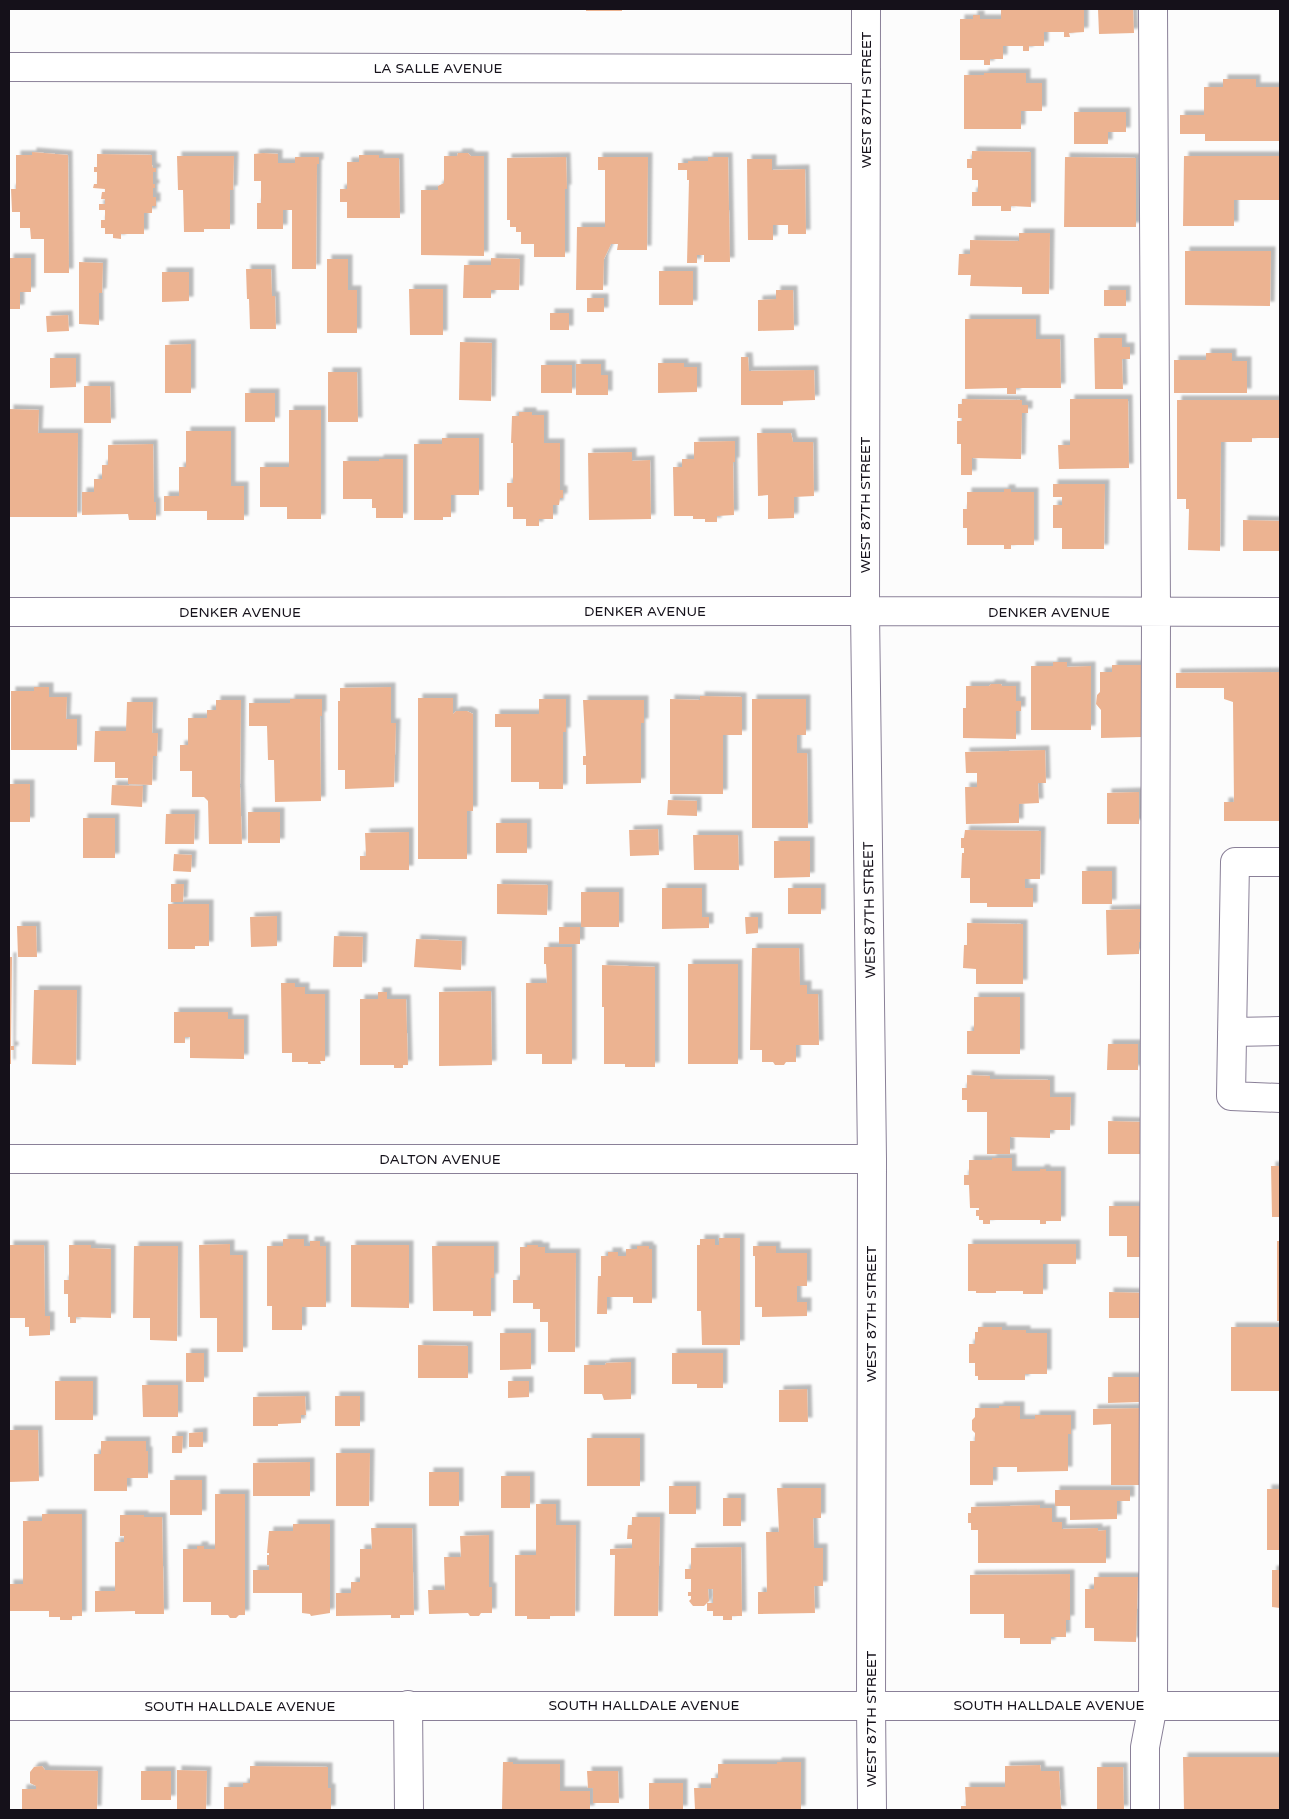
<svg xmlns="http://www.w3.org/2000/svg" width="1289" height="1819" viewBox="0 0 1289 1819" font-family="'Varela Round',sans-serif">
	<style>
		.building { fill: #ecb391; filter: url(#shadow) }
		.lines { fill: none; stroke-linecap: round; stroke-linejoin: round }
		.minor-casing { stroke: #8a8098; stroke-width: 30 }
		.minor { stroke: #fff; stroke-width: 28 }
		.labels { text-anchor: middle; stroke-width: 4; stroke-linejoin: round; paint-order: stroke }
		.street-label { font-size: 14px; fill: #15111a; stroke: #fff }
	</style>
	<defs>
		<filter id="shadow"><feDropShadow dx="4.5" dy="-4.5" stdDeviation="1" flood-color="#0004"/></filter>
	</defs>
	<rect width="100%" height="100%" fill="#fcfcfc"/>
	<path class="building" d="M586 9H622V11H586Z
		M1001 9H1084V32L1069 33 1070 37H1064V32H1044V46H1029V51H1023V46H1003V59H990V65H984V60H960V19H973V15H980V19H1001Z
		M1098 9H1133L1134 33 1099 34Z
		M984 73H1026V83H1042V111H1021V129H964V75H984Z
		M1223 79H1256V87H1280V141H1205V134H1180V115H1204V87H1223Z
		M1074 112H1126V132H1108V144H1074Z
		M972 151 1031 152V207L1011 206V211H1001V206H972V192H978V180H972V168H967V159H972Z
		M32 152 68 155 69 273H44V239H31L30 228H20V212H12L11 189H16V155H32Z
		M263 153 278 154V163H295V157H319V164H317L316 269H292V210H283V229H257V203H261V181H254V154Z
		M458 153H468L471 156H484V256L421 255V190H438V186L444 183V156H457Z
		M97 154 152 155V165L153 168H156V172H153V184H155V188H153V197H156V206H152V213H144V234H121V239L113 238V234H105V228H101V220H105V210H99V204H105V199H101L102 192H105V189L93 188 94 184H97V172H94V167H97Z
		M359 155H379V158H399L400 218H347V202H340V189H347V162H359Z
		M177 156H234L233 190H230V229H204V232H184L183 190H178Z
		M1184 156H1280V200H1234V226H1183Z
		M566 157 567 189H565V257H534V244H521V232H516V227H510V220H507V158Z
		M598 157H648L647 250H617L618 244H611L604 259 603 290H576L577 227H605V170H598Z
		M708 157H728L730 262H704V255H697V263H687L689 180H687V170H678V163H688V161H708Z
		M1065 157 1136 158V227H1064Z
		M747 159H772V170L805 169 806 234H788V225H773V240H748Z
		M1019 233H1050L1049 294H1022V287L970 286 971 275H958L959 254H970V240L1019 241Z
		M1185 251H1271L1270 306 1185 305Z
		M9 258H31V292H20V309H9Z
		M491 258 520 259 519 290H491V298H463L464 265H491Z
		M327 259H348V290H357V333H327Z
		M79 262 103 263 102 293H99V325L79 324Z
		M246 269H271L272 296H275L276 329H250L249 299H247Z
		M659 271H693V305H659Z
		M162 272H189V301L162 302Z
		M409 289H443V335H410Z
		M776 290H793L794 330 758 331V300L776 299Z
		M1104 290H1126V306H1104Z
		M587 298H604V312H587Z
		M550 313H569V330H550Z
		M68 315 69 331 47 332 46 316Z
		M965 319H1036V339H1060L1061 388H1016V394H1007V388L965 389Z
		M1094 338H1122V347H1130V359H1122L1123 389H1095Z
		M460 342 492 343 491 401 459 400Z
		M191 344V393H165V345Z
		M1206 353H1232V361H1247V393H1174V360H1206Z
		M741 357H748L749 371 814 370 815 400 783 401V405H741Z
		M50 358H76V387L50 388Z
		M658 363H684V367H697V392L658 393Z
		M576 364H601V375H608V395H576Z
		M541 365H572V393H541Z
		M328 372H357L358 422H328Z
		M84 386H110L111 423H84Z
		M245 393H275V422H245Z
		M962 399 1022 400V405H1028V413H1022L1021 459 972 458V475H961V444H957V421H962V418H958V404H962Z
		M1070 399H1128L1129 468 1059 469 1058 445H1070Z
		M1177 400H1280V438H1252V442H1221L1220 551 1188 550 1189 509H1186V499H1177Z
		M9 409 39 410 38 433H78L77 517H9Z
		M289 410H321V519H287V507H260V467H289Z
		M519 412H532V415H544V443H560V490H563V498H560L559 505H553V519H539V526H526V519H513V507H507V483H513V443H511L512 416H519Z
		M186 431H231V486H244V520H207V511H164V496H179V467H186Z
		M757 433H791L793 442H813L814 496 794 497V518L768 519V495L758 496Z
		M442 438H479V495H451V517H443V520H414V444H442Z
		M735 441V462H733L734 515 717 516V522H705V519H693V516H674L673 467H682V459H694V442Z
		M153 444 154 502H156V520H129L128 514 82 515V492H94V479H102V465H108V445Z
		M632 452V461L650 460 651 519 589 520 588 453Z
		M379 459H403V518H376V508H372V499H343V461H379Z
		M1053 484H1105L1104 549H1062V528H1053V505H1062V497H1053Z
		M1004 489H1011V492H1034V545H1011V549H1004V545H967V528H963V509H967V492H1004Z
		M1243 520 1280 521V551H1243Z
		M1053 662H1067V667L1091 666V730H1031V666H1053Z
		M1112 665H1141L1142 737 1101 738V710L1096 704 1097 695 1100 692V672H1112Z
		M1280 672V821H1224V802H1234L1233 702 1224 699V688H1176V673Z
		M991 684H1001L1002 686H1016V701H1021V711H1016V739L963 738V708H966V686H989Z
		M34 687H49V697H67L66 719H77V750H11V691H34Z
		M391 687V723H396L394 787 345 789V770H338V701H340V688Z
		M700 696 742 697V735H723V794H670V699L700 700Z
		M418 698H453V714L456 711H467L473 714V811H467V859H418Z
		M290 699H322V716H320L321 801 275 802 274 760H268L267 726H249V703H290Z
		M539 699H566V732H563V789H539V782H511V727H495V714H539Z
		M752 699H806V735H797V753H807L808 828H752Z
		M216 700H241L240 787 242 844H209L208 801 204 797H192V771H180V745H188V718H207V710H216Z
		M583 700H644V723H641V783L586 784V765H583V756H586Z
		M127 702H153L152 733H158L157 756H153L152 785 128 784V778H115V762H94L95 731H126Z
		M1045 750 1046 783H1038L1039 803 1019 804V823L966 824 965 787H977V773H966L965 752Z
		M9 784H30V822H9Z
		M112 785 143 786 142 807 111 805Z
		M1139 792V824H1107V793Z
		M668 800 697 801V816L667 815Z
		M248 812H280V843H248Z
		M166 814H195L194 844H165Z
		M83 818H115V858H83Z
		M496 823H527V853H496Z
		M658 829 659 855 630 856 629 830Z
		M965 830 1041 831 1040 879H1025V888H1033V907H987V903H970V878H961L962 853H964V848H961V838H964Z
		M409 832V870H360V856H366L365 833Z
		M693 835H738L739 870H694Z
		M774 841H810V877L774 878Z
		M174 854 192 855 191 872 173 871Z
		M1082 871H1112V904H1082Z
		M171 884H184L183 902H171Z
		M497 884 548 885 547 915 497 914Z
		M662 888H702V917H709V928L662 929Z
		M788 888H821V914H788Z
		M581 892H619V927H581Z
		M168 904H209V946H195V949H168Z
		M1141 909 1142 942H1139V954L1107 955 1106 910Z
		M277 916V946L251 947 250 917Z
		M745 917H758V933L746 934Z
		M967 923 1023 924V984H976V969L963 968 964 945H967Z
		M17 926H36L37 957H18Z
		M559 927H580V944H559Z
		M334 936 363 937 362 967H333Z
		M416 939 462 941 461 970 414 967Z
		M544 947H572V1064H542V1054H526V983H547L546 964H544Z
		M752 948H799L800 985H807V994H818L819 1045H796V1062H786L784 1065H775L773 1062H762V1050H750Z
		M9 957H12L11 1046H14V1050H11V1064H9Z
		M688 964H738V1064H688Z
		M602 965 655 967V1067H625V1064H604V1007H602Z
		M281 983H295V987H305V994H325V1061H320L321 1064H308V1062H292V1053H282Z
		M34 990H77L76 1065 32 1064Z
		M491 991 492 1065 439 1066V992Z
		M378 992H387V999H406L408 1065H403V1068H394V1065H360V999H378Z
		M974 997H1020V1054H967V1031H974Z
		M174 1012H228V1019H244V1059L190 1058V1037H185V1043H174Z
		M1108 1044H1138V1070H1107Z
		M967 1075 990 1076V1079L1050 1080V1097H1071L1070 1130H1050V1138L1010 1137V1154H987V1112H967V1100H962V1088H967Z
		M1108 1121 1142 1122V1154H1108Z
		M992 1158H1012V1171H1040V1169H1046V1171H1061V1221H1046V1224H1040V1220H990V1224H983V1220H979V1216H976V1210H979V1208H970L969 1185H964V1175H969V1160H992Z
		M1271 1166H1280V1217H1272Z
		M1109 1206H1142L1143 1257H1127V1236H1109Z
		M719 1238H740V1345H702L701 1311H697V1245H700V1239H715V1245H719Z
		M283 1239H304V1246H310V1241H320V1246H326V1307H302V1330H272V1306H267V1246H283Z
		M1277 1241H1280V1321H1277Z
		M230 1244V1255H243V1352H217V1318H200L199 1245Z
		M968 1244H1076V1264H1043V1294H1023V1291H996V1293H976V1291H968Z
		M9 1245H44L45 1316H50V1335L29 1336V1327H25V1318H9Z
		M69 1245H91V1248L111 1249V1318L76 1317V1323H70V1317H68V1294H64V1280H69Z
		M351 1245H409V1308L351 1307Z
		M527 1245H538V1247H545V1253H576L575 1352H548V1322H540V1309H533V1303H513V1280H520V1247H527Z
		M134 1246H178L177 1341 150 1340V1318H133Z
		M432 1246H494V1278H491V1316H473V1311H433Z
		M637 1246H649V1249H652V1303H633V1297H607V1314H597L598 1276H601V1256H608V1252H618V1256H626V1249H637Z
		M753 1246H776V1253H807V1286H797V1302H807V1316L762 1317V1307H755V1256H753Z
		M1109 1292 1144 1293V1318H1109Z
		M978 1327H1002V1330H1026V1333H1047V1374H1025V1380H978V1376H975V1363H969V1344H975V1332H978Z
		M1231 1327H1280V1391H1231Z
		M500 1333H531V1369L500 1370Z
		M418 1345 468 1346V1378H418Z
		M186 1353H204V1382H186Z
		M672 1353H723V1388H697V1384H672Z
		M631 1362V1399L604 1400 602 1394H584V1365H605L606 1363Z
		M1108 1377H1139V1402L1108 1403Z
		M55 1381H93V1420H55Z
		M508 1381H529V1397L508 1398Z
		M142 1385H178V1417H143Z
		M807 1389 808 1422H779V1390Z
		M305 1396 306 1415H301V1423L278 1424V1426H253V1397Z
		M335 1396H360V1426H335Z
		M999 1406H1020V1419H1035V1415H1071V1434H1068V1471L1017 1472V1467H993V1485H970V1441H975V1433L972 1430V1420L975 1417V1408H999Z
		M1147 1408V1485H1111V1424L1093 1425V1409Z
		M9 1430H38L39 1481 9 1482Z
		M203 1432V1447H189V1433Z
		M172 1436H183L182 1453H172Z
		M587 1438H640V1486H587Z
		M101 1441H146V1451H148V1478H127V1491H94V1454H101Z
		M336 1453H370L369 1506H336Z
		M310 1462V1496H253V1463Z
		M429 1472H459V1506H429Z
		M501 1476H530V1508H501Z
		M170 1480H202V1515H170Z
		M669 1486H696V1514H669Z
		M777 1488H821V1518H813L814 1548H823V1586H814L815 1613 758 1614V1592H767L766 1532H779Z
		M1267 1489H1280V1550H1267Z
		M1055 1490H1130V1501H1117V1519L1070 1520V1506H1055Z
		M215 1494H245V1615H239L236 1618H230L228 1615H211V1602H183V1549H197V1546H204V1549H215Z
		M723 1498H741V1526H723Z
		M536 1504H556V1525H576L575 1616H550V1619H527V1616H515V1555H536Z
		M1040 1505V1508H1052V1522H1062V1529L1098 1528V1531L1106 1530V1563H978V1530H971V1523H968V1513H971V1507Z
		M42 1514H82V1616H72V1620H60V1617H49V1611H9V1584H23V1521H42Z
		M120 1515H144V1517H162L164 1614H135V1611L95 1612V1591H115V1542H124V1536H120Z
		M632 1517H660L658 1616H614L615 1555H610V1549L632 1548V1539H627L628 1525H632Z
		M293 1524H330V1613L311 1616 310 1614 302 1613V1593H253V1570H269V1565H267V1555H269V1553H267L269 1531H293Z
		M371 1528H412L414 1615H400V1618H391V1615L336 1616V1593H351V1582H360V1549H372Z
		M489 1535V1587H492V1613H481L479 1616H470L468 1613 429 1614 428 1590H445L444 1557H461L460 1536Z
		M741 1547 742 1616H732V1620H723V1616H713V1611H707V1603H713V1589H708L709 1601 704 1606H693L689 1601 691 1599V1596H688V1592H691V1579H685V1569H691V1548Z
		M1272 1570H1280V1608L1272 1607Z
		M1070 1574V1620H1066V1637H1051V1644H1020V1638H1004V1614H970V1575Z
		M1094 1577H1138L1136 1642 1094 1641V1628H1085V1589H1094Z
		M1183 1757H1280V1810H1184Z
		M503 1762H513V1764H560V1791H590V1810H502Z
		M777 1762H801V1810H695L694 1788H711V1778H718V1764H777Z
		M1040 1765 1041 1771H1059L1061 1807 1062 1810H961V1806H966L965 1787H1005V1766Z
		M42 1766 45 1770 98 1771 97 1810H22V1789H36V1786L30 1783V1772L34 1767Z
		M250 1766 328 1767V1788H331V1810H224V1787H243V1783H250Z
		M1097 1767H1123L1124 1810H1097Z
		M177 1770 207 1771 206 1810H177Z
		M141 1771H171V1800H141Z
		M587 1771H618L619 1803H593V1788H588Z
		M649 1783H683V1810H649Z"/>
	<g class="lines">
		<g class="minor-casing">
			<path id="minor" d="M866 9 865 611 872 1159 871 1705 872 1810
				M9 67 866 69
				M9 612 865 611 1280 612
				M1280 862H1235L1231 1096 1280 1098
				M1232 1032 1280 1031
				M9 1159H872
				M408 1705 409 1810
				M9 1706H1280
				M1145 1810V1747L1153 1705 1156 612 1153 9"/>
		</g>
		<use href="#minor" class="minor"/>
	</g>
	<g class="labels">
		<g class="street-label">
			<text x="438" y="73">LA SALLE AVENUE</text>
			<text transform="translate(866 100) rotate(-90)" y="5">WEST 87TH STREET</text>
			<text transform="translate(865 505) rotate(-90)" y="5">WEST 87TH STREET</text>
			<text x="645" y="616">DENKER AVENUE</text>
			<text x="240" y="617">DENKER AVENUE</text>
			<text x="1049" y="617">DENKER AVENUE</text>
			<text transform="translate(869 910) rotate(-91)" y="5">WEST 87TH STREET</text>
			<text x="440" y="1164">DALTON AVENUE</text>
			<text transform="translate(871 1314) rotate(-90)" y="5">WEST 87TH STREET</text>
			<text x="644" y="1710">SOUTH HALLDALE AVENUE</text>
			<text x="1049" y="1710">SOUTH HALLDALE AVENUE</text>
			<text x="240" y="1711">SOUTH HALLDALE AVENUE</text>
			<text transform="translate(871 1719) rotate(-90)" y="5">WEST 87TH STREET</text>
		</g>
	</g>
	<rect width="1289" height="1819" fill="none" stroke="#15111a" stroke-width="20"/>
</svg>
